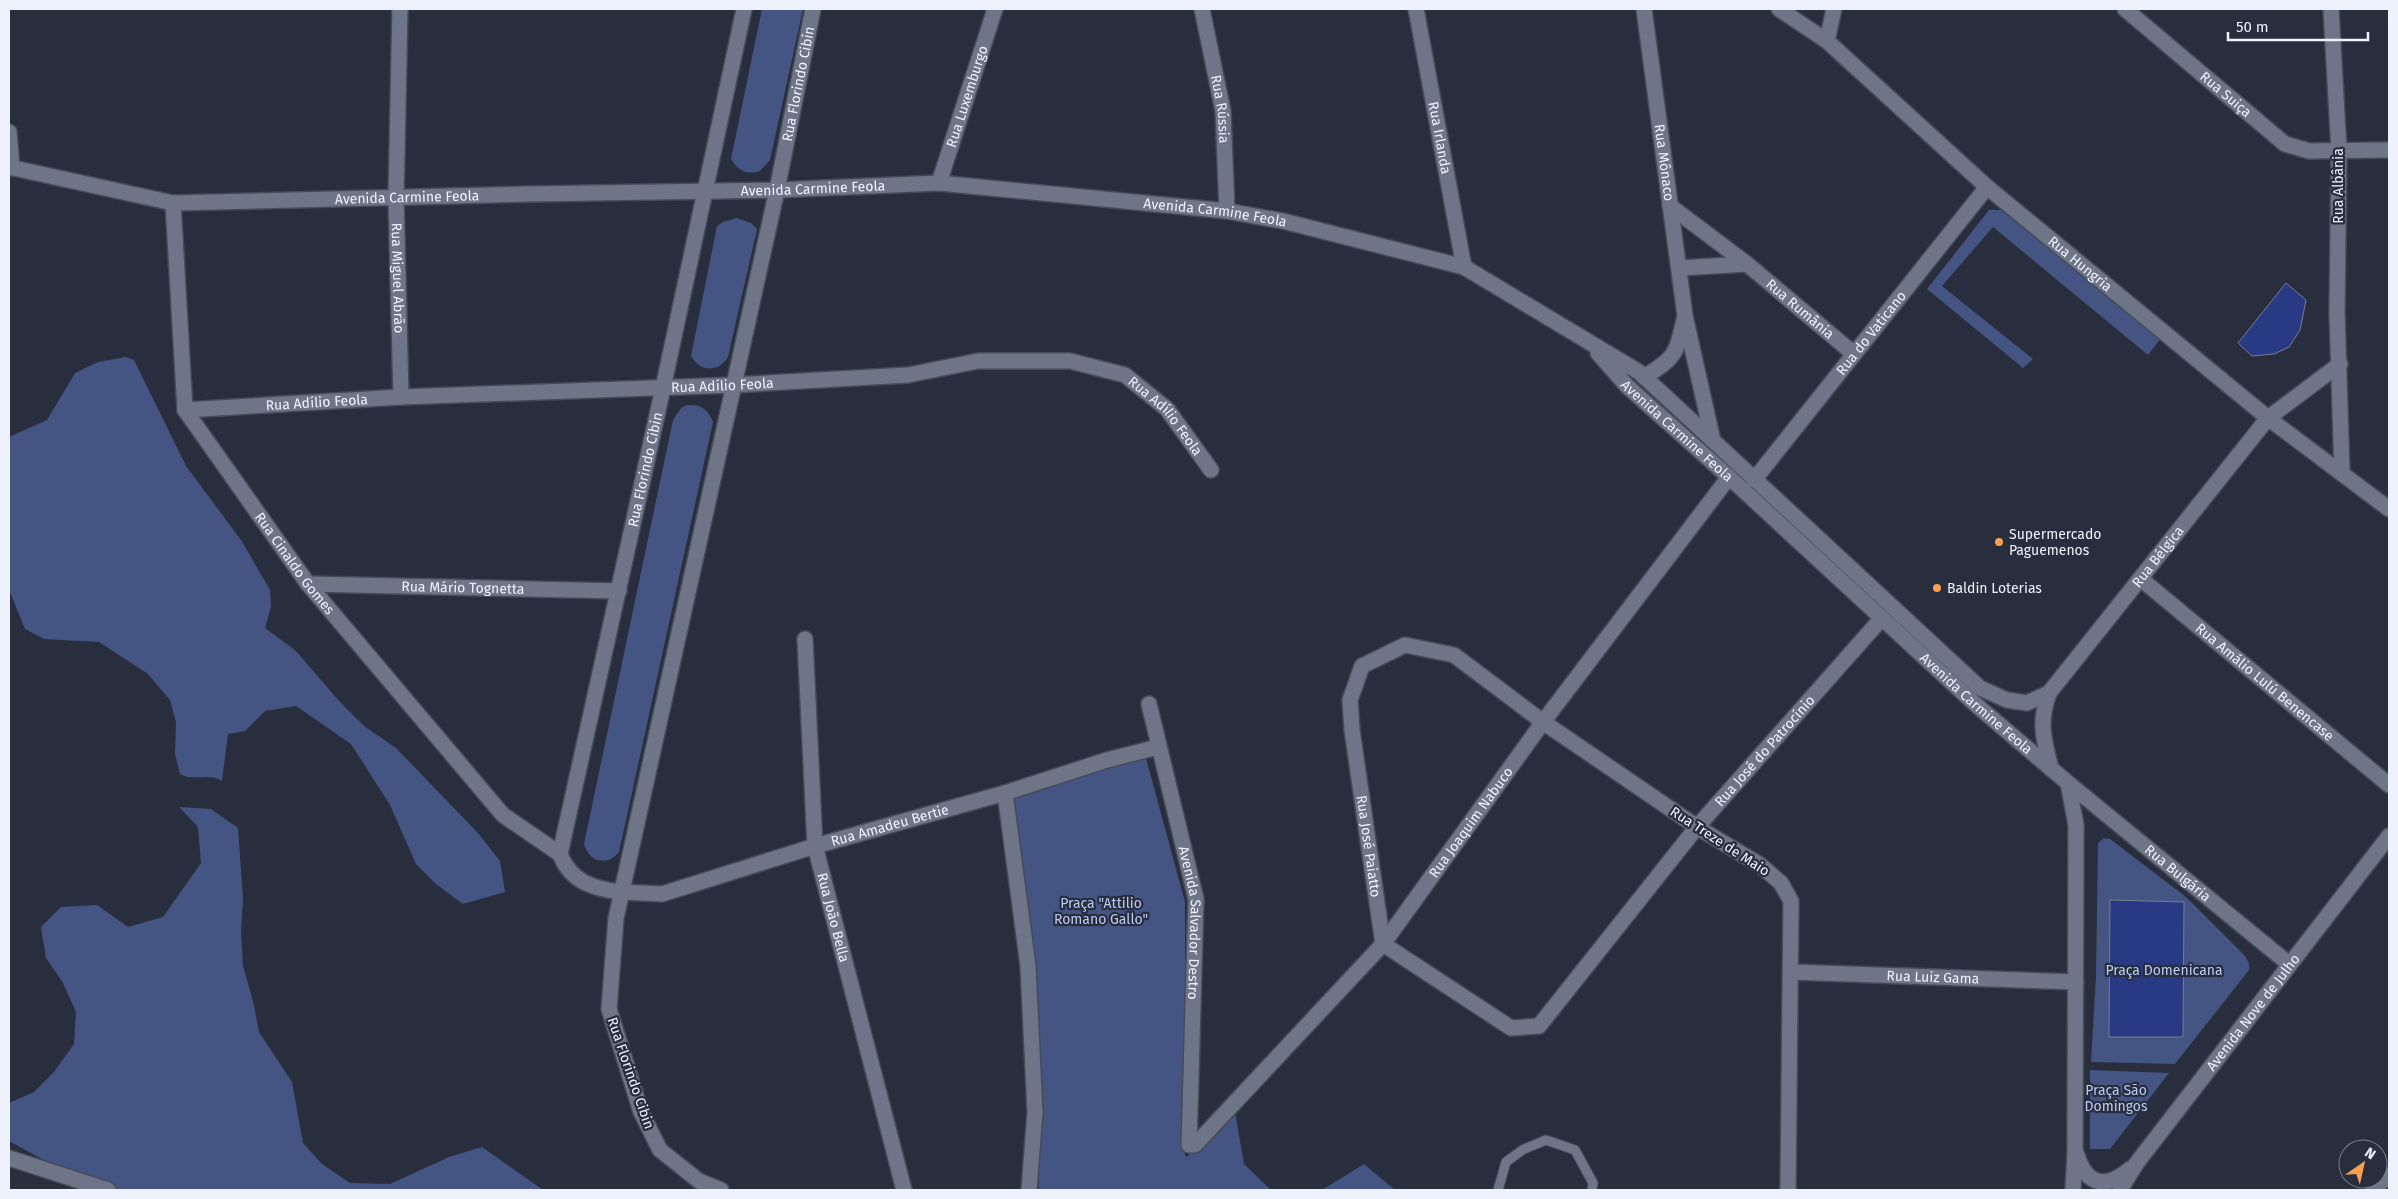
<svg xmlns="http://www.w3.org/2000/svg" width="2398" height="1199" viewBox="0 0 2398 1199" font-family="'Fira Sans',sans-serif">
	<style>
		.green { fill: #455583 }
		.building { fill: #273a83; stroke: #777e90 }
		.lines { fill: none; stroke-linecap: round; stroke-linejoin: round }
		.service-casing { stroke: #464b58; stroke-width: 11 }
		.minor-casing { stroke: #464b58; stroke-width: 18 }
		.secondary-casing { stroke: #464b58; stroke-width: 18 }
		.service { stroke: #6e7587; stroke-width: 9 }
		.minor { stroke: #6e7587; stroke-width: 15 }
		.secondary { stroke: #6e7587; stroke-width: 15 }
		.poi-dot { fill: #fb9e50; stroke: #282e3d; stroke-width: 2 }
		.labels { text-anchor: middle; stroke-width: 4.5; stroke-linejoin: round; paint-order: stroke }
		.street-label { font-size: 14px; fill: #eef2fc; stroke: #282e3d }
		.poi-label { font-size: 14px; fill: #eef2fc; stroke: #282e3d; text-anchor: start }
		.park-label { font-size: 14px; fill: #bacaf5; stroke: #282e3d }
	</style>
	<rect width="100%" height="100%" fill="#282e3d"/>
	<path class="green" d="M762 9H803L770 160 760 171C747 175 738 171 731 159Z
		M1989 210H2001L2161 338 2148 355 1993 227 1942 286 2033 359 2023 368 1927 289Z
		M737 218 751 223 757 229 728 357C718 373 700 372 691 356L717 226 723 222Z
		M126 357 134 360 186 466 241 540 270 590 271 607 265 628 295 650 340 702 364 726 396 748 478 833 500 861 505 892 463 904 436 884 416 864 390 805 351 744 296 706 265 711 245 731 228 734 222 781C209 772 194 782 180 774L175 754 176 722 170 700 148 674 99 642 44 639 25 629 9 590V437L47 420 75 373 98 362Z
		M687 405C701 404 708 409 713 422L619 852C607 867 589 862 584 844L673 420 681 408Z
		M1146 758 1185 902V1155L1187 1157 1234 1106 1244 1164 1271 1190H1039L1030 1021 1005 793Z
		M179 807 211 809 238 828 243 899 241 931 243 966 253 1001 259 1032 292 1082 303 1143 322 1164 350 1183 390 1184 449 1157 482 1147 543 1190H80L71 1170 51 1164 9 1141V1103L34 1092 54 1072 74 1044 76 1012 63 983 46 958 41 927 61 907 97 905 128 927 163 917 201 863 198 827Z
		M2104 838 2110 839 2186 897 2245 956 2249 963V970L2175 1064 2091 1062 2096 976 2098 843Z
		M2090 1070 2169 1073 2110 1149H2090Z
		M1364 1164 1395 1190H1322Z"/>
	<path class="building" d="M2286 283 2306 300 2300 330 2289 347 2274 354 2252 356 2238 343Z
		M2110 900 2184 902 2183 1037H2109Z"/>
	<g class="lines">
		<g class="service-casing">
			<path id="service" d="M1498 1190 1506 1162 1524 1149 1546 1140 1575 1150 1593 1183 1592 1190"/>
		</g>
		<g class="minor-casing">
			<g id="minor">
				<path id="s1" d="M400 9 396 198 401 397"/>
				<path id="s2" d="M1202 9 1223 111 1227 211"/>
				<path id="s3" d="M1416 9 1464 267"/>
				<path id="s4" d="M1644 9 1685 316 1713 441"/>
				<path id="s5" d="M1779 9 1827 41 1987 187 2268 418 2340 364"/>
				<path id="s6" d="M2125 9 2285 144 2309 151 2389 150"/>
				<path d="M2331 9 2339 151 2337 313 2342 473"/>
				<path d="M1827 41 1834 9"/>
				<path d="M9 132 12 168"/>
				<path id="s7" d="M939 183 995 9"/>
				<path id="s8" d="M173 203 185 410 308 584 503 815 560 854"/>
				<path id="s9" d="M1670 206 1747 264 1854 354"/>
				<path d="M1679 268 1747 264"/>
				<path d="M1644 377C1675 358 1676 355 1684 320"/>
				<path id="s10" d="M185 410 401 397 733 385 908 375 978 361H1070L1125 375 1167 409 1211 470"/>
				<path id="s11" d="M1754 480 1987 187"/>
				<path id="s12" d="M2141 579 2389 785"/>
				<path id="s13" d="M308 584 619 591"/>
				<path id="s14" d="M805 639 815 846 904 1190"/>
				<path id="s15" d="M1149 704 1196 899 1189 1145H1195L1383 944 1543 722 1729 477"/>
				<path id="s16" d="M2068 783 2289 964"/>
				<path d="M1005 793 1028 966 1035 1112 1029 1190"/>
				<path id="s17" d="M621 892 662 894 815 846 1005 793 1107 760 1158 747"/>
				<path id="s18" d="M1791 972 2076 982"/>
				<path d="M9 1158 108 1190"/>
				<path id="s19" d="M1788 1190 1791 901 1781 883 1760 865 1697 827 1543 722 1454 655 1405 645 1362 666 1350 700 1352 730 1383 944 1511 1028 1539 1026 1697 827 1882 618"/>
				<path d="M2373 1190 2389 1175"/>
			</g>
		</g>
		<g class="secondary-casing">
			<g id="secondary">
				<path id="s20" d="M9 167 173 203 530 194 777 190 939 183 1227 211 1283 221 1464 267 1639 372 1980 688 2007 700 2027 703 2049 693"/>
				<path id="s21" d="M1598 353 1627 386 1729 477 1974 703 2068 783 2076 825 2075 1151 2073 1190"/>
				<path id="s22" d="M2051 769C2044 738 2038 725 2049 693L2268 418 2389 509"/>
				<path id="s23" d="M621 892C593 889 570 881 560 854L663 388 744 9"/>
				<path d="M2077 1155C2086 1185 2106 1190 2130 1169"/>
				<path id="s24" d="M721 1190 699 1181 660 1150 641 1112 609 1009 616 918 777 190 813 9"/>
				<path id="s25" d="M2120 1190 2136 1164 2389 836"/>
			</g>
		</g>
		<use href="#service" class="service"/>
		<use href="#minor" class="minor"/>
		<use href="#secondary" class="secondary"/>
	</g>
	<g class="poi-dot">
		<circle cx="1999" cy="542" r="5"/>
		<circle cx="1937" cy="588" r="5"/>
	</g>
	<g class="labels">
		<g class="street-label">
			<text dy="5" stroke="none"><textPath href="#s24" startOffset="1169">Rua Florindo Cibin</textPath></text>
			<text dy="5" stroke="none"><textPath href="#s6" startOffset="132">Rua Suiça</textPath></text>
			<text dy="5" stroke="none"><textPath href="#s7" startOffset="91">Rua Luxemburgo</textPath></text>
			<text dy="5" stroke="none"><textPath href="#s2" startOffset="102">Rua Rússia</textPath></text>
			<text dy="5" stroke="none"><textPath href="#s3" startOffset="131">Rua Irlanda</textPath></text>
			<text dy="5" stroke="none"><textPath href="#s4" startOffset="155">Rua Mônaco</textPath></text>
			<text transform="translate(2338 186) rotate(-90)" y="5">Rua Albânia</text>
			<text dy="5" stroke="none"><textPath href="#s20" startOffset="808">Avenida Carmine Feola</textPath></text>
			<text dy="5" stroke="none"><textPath href="#s20" startOffset="402">Avenida Carmine Feola</textPath></text>
			<text dy="5" stroke="none"><textPath href="#s20" startOffset="1212">Avenida Carmine Feola</textPath></text>
			<text dy="5" stroke="none"><textPath href="#s5" startOffset="395">Rua Hungria</textPath></text>
			<text dy="5" stroke="none"><textPath href="#s1" startOffset="269">Rua Miguel Abrão</textPath></text>
			<text dy="5" stroke="none"><textPath href="#s9" startOffset="166">Rua Rumânia</textPath></text>
			<text dy="5" stroke="none"><textPath href="#s11" startOffset="188">Rua do Vaticano</textPath></text>
			<text dy="5" stroke="none"><textPath href="#s10" startOffset="538">Rua Adílio Feola</textPath></text>
			<text dy="5" stroke="none"><textPath href="#s10" startOffset="132">Rua Adílio Feola</textPath></text>
			<text dy="5" stroke="none"><textPath href="#s10" startOffset="1002">Rua Adílio Feola</textPath></text>
			<text dy="5" stroke="none"><textPath href="#s21" startOffset="111">Avenida Carmine Feola</textPath></text>
			<text dy="5" stroke="none"><textPath href="#s23" startOffset="470">Rua Florindo Cibin</textPath></text>
			<text dy="5" stroke="none"><textPath href="#s22" startOffset="252">Rua Bélgica</textPath></text>
			<text dy="5" stroke="none"><textPath href="#s8" startOffset="396">Rua Cinaldo Gomes</textPath></text>
			<text dy="5" stroke="none"><textPath href="#s13" startOffset="155">Rua Mário Tognetta</textPath></text>
			<text dy="5" stroke="none"><textPath href="#s12" startOffset="161">Rua Amálio Lulú Benencase</textPath></text>
			<text dy="5" stroke="none"><textPath href="#s21" startOffset="516">Avenida Carmine Feola</textPath></text>
			<text dy="5" stroke="none"><textPath href="#s19" startOffset="1626">Rua José do Patrocínio</textPath></text>
			<text dy="5" stroke="none"><textPath href="#s15" startOffset="878">Rua Joaquim Nabuco</textPath></text>
			<text dy="5" stroke="none"><textPath href="#s17" startOffset="279">Rua Amadeu Bertie</textPath></text>
			<text transform="translate(1720 841) rotate(33)" y="5">Rua Treze de Maio</text>
			<text dy="5" stroke="none"><textPath href="#s19" startOffset="990">Rua José Paiatto</textPath></text>
			<text dy="5" stroke="none"><textPath href="#s16" startOffset="142">Rua Bulgária</textPath></text>
			<text dy="5" stroke="none"><textPath href="#s14" startOffset="281">Rua João Bella</textPath></text>
			<text dy="5" stroke="none"><textPath href="#s15" startOffset="224">Avenida Salvador Destro</textPath></text>
			<text dy="5" stroke="none"><textPath href="#s18" startOffset="142">Rua Luiz Gama</textPath></text>
			<text dy="5" stroke="none"><textPath href="#s25" startOffset="222">Avenida Nove de Julho</textPath></text>
			<text transform="translate(631 1073) rotate(71)" y="5">Rua Florindo Cibin</text>
		</g>
		<g class="poi-label">
			<text x="2009" y="539">Supermercado<tspan x="2009" dy="16">Paguemenos</tspan></text>
			<text x="1947" y="593">Baldin Loterias</text>
		</g>
		<g class="park-label">
			<text x="1101" y="908">Praça "Attilio<tspan x="1101" dy="16">Romano Gallo"</tspan></text>
			<text x="2164" y="975">Praça Domenicana</text>
			<text x="2116" y="1095">Praça São<tspan x="2116" dy="16">Domingos</tspan></text>
		</g>
	</g>
	<rect width="2398" height="1199" fill="none" stroke="#eef2fc" stroke-width="20"/>
	<g transform="translate(2363 1164) rotate(34)"><circle r="24" fill="#282e3d" stroke="#777c89"/>
	<path d="M0-4L9 19L0 12L-9 19Z" fill="#fb9e50"/>
	<text y="-8" font-size="14" font-weight="bold" text-anchor="middle" fill="#eef2fc">N</text>
	</g>
	<path d="M2228 32v8h140v-8" fill="none" stroke="#eef2fc" stroke-width="2.5"/>
	<text x="2236" y="32" font-size="15" fill="#eef2fc" stroke="#282e3d" stroke-width="4" paint-order="stroke">50 m</text>
</svg>
